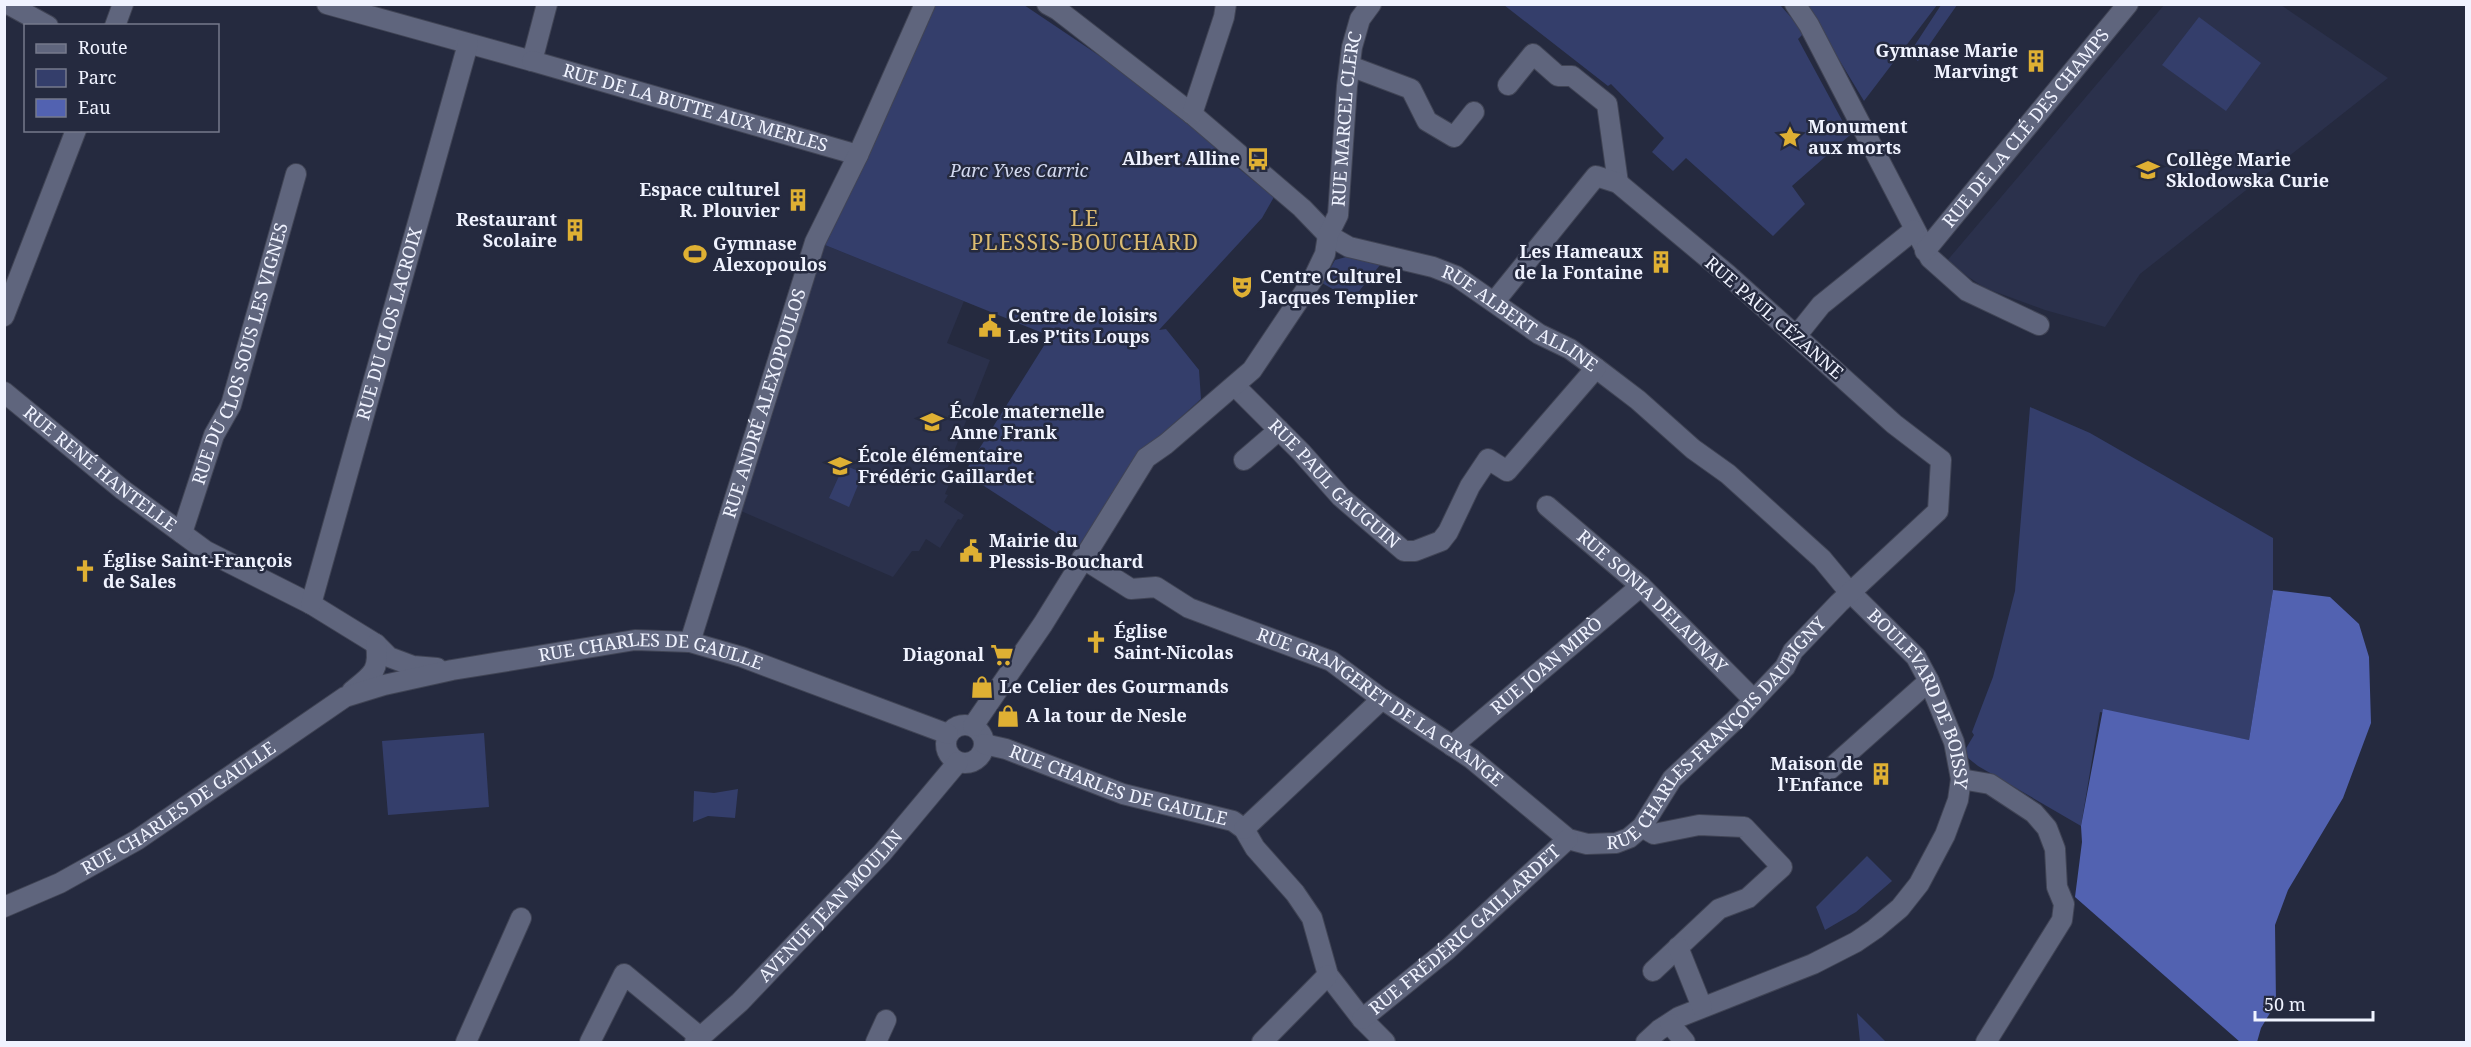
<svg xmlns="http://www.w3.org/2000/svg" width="2471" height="1047" viewBox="0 0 2471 1047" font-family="'Noto Serif',serif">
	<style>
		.built { fill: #2b314c }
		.green { fill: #343e6b }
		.water { fill: #5262b1 }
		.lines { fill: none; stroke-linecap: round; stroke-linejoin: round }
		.minor-casing { stroke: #404455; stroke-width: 22 }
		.minor { stroke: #5f657d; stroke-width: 20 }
		.labels { text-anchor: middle; stroke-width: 5; stroke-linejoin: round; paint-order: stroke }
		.poi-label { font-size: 18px; font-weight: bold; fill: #f0f3ff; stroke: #252a3f; text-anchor: start }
		.street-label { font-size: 18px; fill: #f0f3ff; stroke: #252a3f }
		.park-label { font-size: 18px; font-style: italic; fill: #d3d9ef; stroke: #252a3f }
		.quarter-label { font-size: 21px; letter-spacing: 1.5px; fill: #dbbb71; stroke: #252a3f }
	</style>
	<rect width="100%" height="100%" fill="#252a3f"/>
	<path class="built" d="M2164 5H2281L2388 78 2140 274 2105 327 2045 310 1985 288 1946 262Z
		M825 245 964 301 947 343 990 360 946 472 953 475 945 494 948 495 944 502 964 515 961 520 958 519 940 548 926 539 919 551H912L893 577 741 511Z"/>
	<path class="green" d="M935 5H1024L1192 118 1237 156 1232 163 1274 197 1262 218 1159 330 1166 329 1199 370 1201 399 1140 454 1078 547 964 473 1050 336 825 245Z
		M1504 5H1780L1797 24 1803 34 1798 39 1850 135 1792 186 1805 204 1773 236 1686 158 1673 171 1652 152 1664 138 1611 84 1608 86Z
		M1806 5H1937L1864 101Z
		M1941 5H1957L1918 61 1909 54Z
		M2199 17 2261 63 2226 111 2162 65Z
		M1346 257 1380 265 1352 300 1322 283 1335 260Z
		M2030 407 2090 433 2273 538V590L2249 740 2100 712 2081 826 1978 766 1968 758 1965 750 1974 735 1972 732 1993 677 2015 591Z
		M844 465 863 473 849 507 829 498Z
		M484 733 489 807 388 815 382 741Z
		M738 789 735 818 708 816 693 822 694 791 714 793Z
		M1867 856 1892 881 1856 912 1825 930 1816 907Z
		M1857 1013 1886 1042H1860Z"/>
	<path class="water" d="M2273 590 2330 597 2359 624 2369 657 2371 723 2343 798 2288 890 2275 925 2276 1003 2261 1028 2257 1042H2240L2075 897 2082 842 2081 826 2103 709 2249 740Z"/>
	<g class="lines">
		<g class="minor-casing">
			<g id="minor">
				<path d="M8 4 48 26"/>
				<path d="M327 4 532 61 547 4"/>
				<path id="s1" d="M1047 4 1058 10 1192 114 1302 208 1328 235 1349 247 1433 267 1456 276 1539 334 1570 349 1596 368 1638 400 1693 449 1728 474 1822 559 1846 588 1916 657 1929 681 1954 742 1961 779 1958 800 1945 835 1919 884 1900 908 1875 929 1856 942 1813 964 1679 1017 1659 1030 1646 1042"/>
				<path d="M1795 4 1809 25 1930 258 1967 291 2039 325"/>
				<path d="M115 26 123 4"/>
				<path id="s2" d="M532 61 858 155"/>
				<path d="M1350 66 1411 89 1427 121 1454 137 1474 112"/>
				<path d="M1508 85 1533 54 1558 76H1572L1607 104 1618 183"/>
				<path d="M1192 114 1224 17 1226 4"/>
				<path id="s3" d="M1925 251 2128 4"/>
				<path d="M4 316 76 130"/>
				<path d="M1797 335 1821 305 1914 230"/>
				<path id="s4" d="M1236 387 1301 452 1341 497 1404 551H1415L1441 541 1448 532 1470 486 1488 459 1507 471 1596 368"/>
				<path id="s5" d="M4 392 123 490 206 551 311 604 376 644 389 657 413 666 437 668"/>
				<path d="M1244 460 1279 430"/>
				<path id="s6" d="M1547 506 1641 586 1754 700"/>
				<path id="s7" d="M182 533 214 435 231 405 296 174"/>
				<path id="s8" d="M1082 558 1131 589 1156 587 1189 608 1331 661 1382 699 1472 759 1568 839 1587 844 1616 843 1629 838 1642 827 1672 779 1736 719 1785 667 1793 651 1839 603 1938 511 1941 460 1894 424 1727 274 1618 183 1596 176 1495 301"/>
				<path id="s9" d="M311 604 468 44"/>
				<path id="s10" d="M690 642 815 242 858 155 925 4"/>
				<path d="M352 691C372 675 380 671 376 644"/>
				<circle cx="965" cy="744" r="19"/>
				<path id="s11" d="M973 726 1043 624 1146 458 1166 444 1252 370 1313 279 1325 254 1328 235 1338 215 1347 86 1352 47 1360 19 1371 4"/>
				<path id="s12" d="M984 744 1006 749 1123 794 1233 821 1244 829 1255 848 1295 893 1312 918 1328 975 1362 1019 1385 1042"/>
				<path id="s13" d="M1452 746 1641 586"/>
				<path d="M1829 770 1929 681"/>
				<path d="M1961 779 1990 784 2034 813 2047 828 2055 849 2057 887 2064 904 2062 920 1986 1042"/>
				<path d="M1642 827 1654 834 1699 825 1744 827 1782 867 1748 898 1719 909 1653 971"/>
				<path d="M1244 829 1382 699"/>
				<path id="s14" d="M4 907 60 883 137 840 345 697 384 685 452 670 635 640 690 642 742 657 948 734"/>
				<path d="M1678 947 1702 1007"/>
				<path id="s15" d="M1362 1019 1447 950 1568 839"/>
				<path d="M1670 1024 1685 1042"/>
				<path d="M466 1042 521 918"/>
				<path d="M590 1042 624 974 700 1037"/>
				<path id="s16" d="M695 1042 740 1002 882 853 958 762"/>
				<path d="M876 1042 886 1020"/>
				<path d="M1262 1042 1328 975"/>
			</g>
		</g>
		<use href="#minor" class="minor"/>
	</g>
	<defs>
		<g id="building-bare" transform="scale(1.8)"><path d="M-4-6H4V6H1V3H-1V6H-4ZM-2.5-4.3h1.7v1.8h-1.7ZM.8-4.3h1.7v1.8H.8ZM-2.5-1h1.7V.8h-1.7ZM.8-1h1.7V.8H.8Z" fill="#dfb033" stroke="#252a3f" stroke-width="2.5" paint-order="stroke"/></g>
		<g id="sight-bare" transform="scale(1.8)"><path d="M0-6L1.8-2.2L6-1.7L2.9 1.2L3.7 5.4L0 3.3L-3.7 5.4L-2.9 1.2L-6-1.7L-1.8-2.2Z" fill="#dfb033" stroke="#252a3f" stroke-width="2.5" paint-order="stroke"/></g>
		<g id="bus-bare" transform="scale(1.8)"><path d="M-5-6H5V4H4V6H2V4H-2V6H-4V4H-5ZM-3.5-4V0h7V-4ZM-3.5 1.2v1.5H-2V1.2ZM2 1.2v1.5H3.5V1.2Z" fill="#dfb033" stroke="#252a3f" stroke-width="2.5" paint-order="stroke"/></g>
		<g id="school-bare" transform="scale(1.8)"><path d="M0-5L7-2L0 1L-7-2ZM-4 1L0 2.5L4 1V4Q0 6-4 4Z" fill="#dfb033" stroke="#252a3f" stroke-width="2.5" paint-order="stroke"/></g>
		<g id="stadium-bare" transform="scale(1.8)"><path d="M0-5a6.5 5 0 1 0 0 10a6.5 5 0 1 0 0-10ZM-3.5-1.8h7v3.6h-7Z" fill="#dfb033" stroke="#252a3f" stroke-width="2.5" paint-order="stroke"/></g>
		<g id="theatre-bare" transform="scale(1.8)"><path d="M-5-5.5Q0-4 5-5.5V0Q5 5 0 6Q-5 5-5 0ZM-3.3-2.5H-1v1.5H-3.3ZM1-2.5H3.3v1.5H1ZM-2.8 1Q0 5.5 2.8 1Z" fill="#dfb033" stroke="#252a3f" stroke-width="2.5" paint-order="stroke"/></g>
		<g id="civic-bare" transform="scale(1.8)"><path d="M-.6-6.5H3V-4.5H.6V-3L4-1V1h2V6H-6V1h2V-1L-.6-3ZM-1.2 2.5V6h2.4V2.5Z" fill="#dfb033" stroke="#252a3f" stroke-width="2.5" paint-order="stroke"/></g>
		<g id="church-bare" transform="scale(1.8)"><path d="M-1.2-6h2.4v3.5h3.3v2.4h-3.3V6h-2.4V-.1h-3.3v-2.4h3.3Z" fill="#dfb033" stroke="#252a3f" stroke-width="2.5" paint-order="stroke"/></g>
		<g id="supermarket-bare" transform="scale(1.8)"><path d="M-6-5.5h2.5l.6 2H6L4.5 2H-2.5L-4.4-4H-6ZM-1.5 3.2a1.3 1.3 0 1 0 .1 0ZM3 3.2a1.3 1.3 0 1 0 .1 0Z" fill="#dfb033" stroke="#252a3f" stroke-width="2.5" paint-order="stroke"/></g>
		<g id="shop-bare" transform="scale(1.8)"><path d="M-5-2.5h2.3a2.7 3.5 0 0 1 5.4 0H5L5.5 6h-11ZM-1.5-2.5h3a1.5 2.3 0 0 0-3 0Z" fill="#dfb033" stroke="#252a3f" stroke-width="2.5" paint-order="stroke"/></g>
	</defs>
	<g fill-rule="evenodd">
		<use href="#building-bare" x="2036" y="61"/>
		<use href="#sight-bare" x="1790" y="137"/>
		<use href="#bus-bare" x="1258" y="159"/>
		<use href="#school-bare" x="2148" y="170"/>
		<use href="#building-bare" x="798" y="200"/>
		<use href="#building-bare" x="575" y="230"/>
		<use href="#stadium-bare" x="695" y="254"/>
		<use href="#building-bare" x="1661" y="262"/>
		<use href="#theatre-bare" x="1242" y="287"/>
		<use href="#civic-bare" x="990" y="326"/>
		<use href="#school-bare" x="932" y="422"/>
		<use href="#school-bare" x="840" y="466"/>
		<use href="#civic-bare" x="971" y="551"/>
		<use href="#church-bare" x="85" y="571"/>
		<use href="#church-bare" x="1096" y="642"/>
		<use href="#supermarket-bare" x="1002" y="655"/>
		<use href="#shop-bare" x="982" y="687"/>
		<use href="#shop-bare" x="1008" y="716"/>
		<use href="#building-bare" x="1881" y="774"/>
	</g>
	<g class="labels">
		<g class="poi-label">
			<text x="2018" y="57" text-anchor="end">Gymnase Marie<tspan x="2018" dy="21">Marvingt</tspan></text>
			<text x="1808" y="133">Monument<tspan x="1808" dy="21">aux morts</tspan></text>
			<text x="1240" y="165" text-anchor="end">Albert Alline</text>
			<text x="2166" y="166">Collège Marie<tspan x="2166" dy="21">Sklodowska Curie</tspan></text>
			<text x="780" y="196" text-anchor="end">Espace culturel<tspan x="780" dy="21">R. Plouvier</tspan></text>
			<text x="557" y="226" text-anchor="end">Restaurant<tspan x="557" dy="21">Scolaire</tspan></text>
			<text x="713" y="250">Gymnase<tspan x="713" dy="21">Alexopoulos</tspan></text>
			<text x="1643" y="258" text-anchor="end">Les Hameaux<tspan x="1643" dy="21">de la Fontaine</tspan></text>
			<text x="1260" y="283">Centre Culturel<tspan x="1260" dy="21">Jacques Templier</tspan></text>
			<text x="1008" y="322">Centre de loisirs<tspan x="1008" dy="21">Les P'tits Loups</tspan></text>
			<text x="950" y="418">École maternelle<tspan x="950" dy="21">Anne Frank</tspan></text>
			<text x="858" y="462">École élémentaire<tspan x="858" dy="21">Frédéric Gaillardet</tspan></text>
			<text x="989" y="547">Mairie du<tspan x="989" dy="21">Plessis-Bouchard</tspan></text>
			<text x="103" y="567">Église Saint-François<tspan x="103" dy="21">de Sales</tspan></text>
			<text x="1114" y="638">Église<tspan x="1114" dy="21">Saint-Nicolas</tspan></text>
			<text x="984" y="661" text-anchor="end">Diagonal</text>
			<text x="1000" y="693">Le Celier des Gourmands</text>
			<text x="1026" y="722">A la tour de Nesle</text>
			<text x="1863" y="770" text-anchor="end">Maison de<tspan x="1863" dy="21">l'Enfance</tspan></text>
		</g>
		<g class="street-label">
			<text dy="6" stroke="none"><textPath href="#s2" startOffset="170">RUE DE LA BUTTE AUX MERLES</textPath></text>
			<text dy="6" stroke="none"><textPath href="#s11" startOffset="732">RUE MARCEL CLERC</textPath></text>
			<text dy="6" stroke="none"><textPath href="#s3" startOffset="159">RUE DE LA CLÉ DES CHAMPS</textPath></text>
			<text transform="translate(1774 318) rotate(41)" y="6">RUE PAUL CÉZANNE</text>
			<text dy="6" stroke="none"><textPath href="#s1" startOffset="576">RUE ALBERT ALLINE</textPath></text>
			<text dy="6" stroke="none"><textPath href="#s9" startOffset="291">RUE DU CLOS LACROIX</textPath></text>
			<text dy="6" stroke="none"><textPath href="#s7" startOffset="189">RUE DU CLOS SOUS LES VIGNES</textPath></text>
			<text dy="6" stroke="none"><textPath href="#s10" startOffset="250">RUE ANDRÉ ALEXOPOULOS</textPath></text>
			<text dy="6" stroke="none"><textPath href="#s5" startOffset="123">RUE RENÉ HANTELLE</textPath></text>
			<text dy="6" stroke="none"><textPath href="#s4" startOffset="138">RUE PAUL GAUGUIN</textPath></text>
			<text dy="6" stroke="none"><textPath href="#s6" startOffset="142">RUE SONIA DELAUNAY</textPath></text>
			<text dy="6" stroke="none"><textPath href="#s14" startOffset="714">RUE CHARLES DE GAULLE</textPath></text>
			<text dy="6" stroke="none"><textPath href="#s13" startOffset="124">RUE JOAN MIRÒ</textPath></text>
			<text dy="6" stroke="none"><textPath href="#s1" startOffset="1138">BOULEVARD DE BOISSY</textPath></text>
			<text dy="6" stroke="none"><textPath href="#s8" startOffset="339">RUE GRANGERET DE LA GRANGE</textPath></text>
			<text dy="6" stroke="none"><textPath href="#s8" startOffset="768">RUE CHARLES-FRANÇOIS DAUBIGNY</textPath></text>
			<text dy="6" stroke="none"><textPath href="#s12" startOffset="141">RUE CHARLES DE GAULLE</textPath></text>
			<text dy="6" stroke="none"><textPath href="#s14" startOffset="201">RUE CHARLES DE GAULLE</textPath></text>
			<text dy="6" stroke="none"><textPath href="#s16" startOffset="192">AVENUE JEAN MOULIN</textPath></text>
			<text dy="6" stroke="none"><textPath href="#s15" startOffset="136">RUE FRÉDÉRIC GAILLARDET</textPath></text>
		</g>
		<g class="park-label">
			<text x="1019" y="177">Parc Yves Carric</text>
		</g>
		<g class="quarter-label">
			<text x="1085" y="226">LE<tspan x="1085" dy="24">PLESSIS-BOUCHARD</tspan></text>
		</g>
	</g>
	<rect width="2471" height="1047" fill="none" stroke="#f0f3ff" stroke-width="12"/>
	<rect x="24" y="24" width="195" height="108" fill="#252a3f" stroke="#767a8c" stroke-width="1.5"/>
	<rect x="36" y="44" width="30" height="9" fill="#5f657d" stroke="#767a8c" stroke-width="1.5"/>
	<text x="78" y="54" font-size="18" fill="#f0f3ff">Route</text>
	<rect x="36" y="69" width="30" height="18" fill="#343e6b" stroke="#767a8c" stroke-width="1.5"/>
	<text x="78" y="84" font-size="18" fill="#f0f3ff">Parc</text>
	<rect x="36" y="99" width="30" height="18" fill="#5262b1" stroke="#767a8c" stroke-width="1.5"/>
	<text x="78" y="114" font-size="18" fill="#f0f3ff">Eau</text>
	<path d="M2255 1011v9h118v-9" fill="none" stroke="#f0f3ff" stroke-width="3"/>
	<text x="2264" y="1011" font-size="18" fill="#f0f3ff" stroke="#252a3f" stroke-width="4.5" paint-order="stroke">50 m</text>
</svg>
